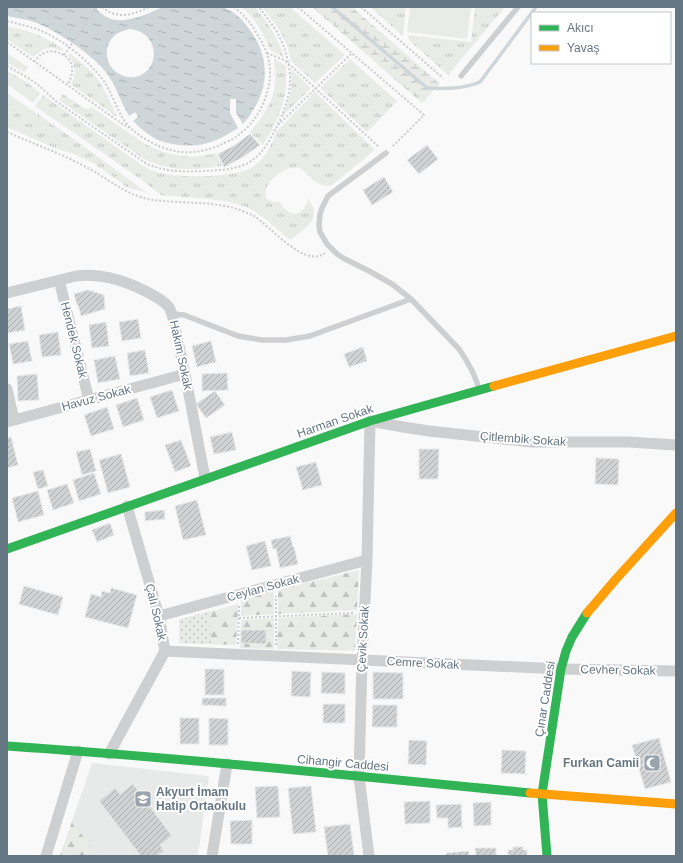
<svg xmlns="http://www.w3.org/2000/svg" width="683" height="863" viewBox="0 0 683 863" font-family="Helvetica,sans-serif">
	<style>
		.built { fill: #e8e9e9 }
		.grass { fill: url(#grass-tufts) }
		.forest { fill: url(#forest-firs) }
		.wetland { fill: url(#wetland-marsh) }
		.park { fill: url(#park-dots) }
		.garden { fill: #e8ebe6 }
		.water { fill: url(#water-ripples); fill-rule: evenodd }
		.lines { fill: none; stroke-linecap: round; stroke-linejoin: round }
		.stream { stroke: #ced6d9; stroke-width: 3.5 }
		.building { fill: url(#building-hatch); stroke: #e8e8e8 }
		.path { stroke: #cbcccd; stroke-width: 2; stroke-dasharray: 2 2; stroke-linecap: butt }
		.lane { stroke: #cecfd0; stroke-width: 5.5 }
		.street { stroke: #cecfd0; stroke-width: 11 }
		.fast { stroke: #30b455; stroke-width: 9 }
		.slow { stroke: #ff9f0a; stroke-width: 9 }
		.labels { text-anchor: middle; stroke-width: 4; stroke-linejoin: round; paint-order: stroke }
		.street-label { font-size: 12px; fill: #657683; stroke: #fff }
		.poi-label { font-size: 12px; font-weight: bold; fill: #657683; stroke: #fff; text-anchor: end }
	</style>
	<defs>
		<pattern id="grass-tufts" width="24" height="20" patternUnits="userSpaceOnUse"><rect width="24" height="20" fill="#e8ebe6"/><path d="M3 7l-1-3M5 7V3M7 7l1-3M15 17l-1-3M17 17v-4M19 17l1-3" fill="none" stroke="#c0c3c0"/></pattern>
		<pattern id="forest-firs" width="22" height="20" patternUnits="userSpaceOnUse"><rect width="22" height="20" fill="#e8ebe6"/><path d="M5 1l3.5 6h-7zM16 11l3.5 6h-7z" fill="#c0c3c0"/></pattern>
		<pattern id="wetland-marsh" width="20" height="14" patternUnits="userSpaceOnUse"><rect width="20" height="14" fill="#e8ebe6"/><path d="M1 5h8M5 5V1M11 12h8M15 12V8" fill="none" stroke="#c0c3c0"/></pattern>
		<pattern id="park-dots" width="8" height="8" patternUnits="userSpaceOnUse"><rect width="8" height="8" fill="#e8ebe6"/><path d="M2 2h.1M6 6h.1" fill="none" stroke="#c0c3c0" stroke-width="1.8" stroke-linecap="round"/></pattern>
		<pattern id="water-ripples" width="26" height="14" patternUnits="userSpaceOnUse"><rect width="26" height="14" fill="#ced6d9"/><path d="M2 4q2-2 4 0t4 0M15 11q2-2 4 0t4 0" fill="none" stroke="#abb2b5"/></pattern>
		<pattern id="building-hatch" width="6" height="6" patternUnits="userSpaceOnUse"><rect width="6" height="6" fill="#d0d2d3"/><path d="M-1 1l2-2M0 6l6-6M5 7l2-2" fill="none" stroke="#acafb1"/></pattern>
	</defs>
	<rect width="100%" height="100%" fill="#f9f9f9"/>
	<path class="built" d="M92 763 209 776 198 856H60Z"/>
	<path class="grass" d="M241 7H255C268 22 278 38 284 57L271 51C263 34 256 18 241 7Z
		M262 7H290L345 55 315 83 291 61 288 48 280 31 274 22Z
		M370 7H406L403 36Z
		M475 7H505L448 75 409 40 408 35 471 42Z
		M7 26C27 30 46 37 63 49L62 51C49 44 43 49 33 57L7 39Z
		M7 53 28 67 24 72 7 63Z
		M70 53C79 61 89 68 96 77 105 89 111 103 117 117L71 84C77 75 76 64 68 56Z
		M274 58 286 66C288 99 280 117 263 145L250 132C262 118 273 103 275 84 276 76 274 67 274 58Z
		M350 59 397 101 367 132 320 88Z
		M291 69 311 88 282 117C289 99 293 89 291 69Z
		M7 71 28 83 40 93 33 103 7 84Z
		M315 92 375 150 331 186C326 186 320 185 316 182 309 178 307 171 299 168 287 165 270 178 266 189 265 192 266 195 266 198 271 202 274 203 280 202 289 218 303 218 308 199 311 203 315 209 314 214 314 224 297 234 290 240L263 217 254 211 244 206 225 201 210 199 161 195 139 178 35 106 43 95 136 161C143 166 151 171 160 173 179 178 237 178 253 167 265 158 272 146 276 132Z
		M7 93 75 140 146 192 131 189 126 187 115 178 93 163 76 155 50 146 7 127Z
		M63 94 85 109 93 108 145 144C169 156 189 160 216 153L222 166C194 170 170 172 144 159L59 100Z"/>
	<path class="forest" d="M359 570 357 610 278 614V590Z
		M274 591V614L241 616V599Z
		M238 604 236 645 179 643V620Z
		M357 614 355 651 277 649 278 618Z
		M274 618V649L240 648 241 620Z
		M72 822 98 856H60Z"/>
	<path class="wetland" d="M312 7H352L440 84 422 103Z"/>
	<path class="park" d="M209 611 211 644 179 643V620Z"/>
	<path class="garden" d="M410 7H471L467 39 407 32Z"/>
	<path class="water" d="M7 7H94C97 10 101 14 106 17 119 24 136 18 150 13 154 11 159 8 164 7 169 6 176 7 182 7 192 7 202 7 212 7 216 7 221 6 225 8 241 14 258 38 262 54 270 81 260 104 243 124L236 113V99H230V113L238 128C216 142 199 149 173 144 168 143 162 142 158 140 148 135 140 128 133 121L138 117 135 112 129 116C121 103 117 88 108 75 94 55 57 31 34 22 25 19 16 18 7 16ZM130 29C165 33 159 80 128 77 122 76 116 73 112 68 103 57 106 40 118 33 122 31 126 30 130 29Z"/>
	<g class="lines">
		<path class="stream" d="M332 7 427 88C445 89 463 89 480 82L536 7"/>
	</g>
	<path class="building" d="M250 134 260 145 243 157 224 167 218 154 235 145Z
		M427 145 438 159 419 174 407 160Z
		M384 177 393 192 372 205 363 190Z
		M88 290 104 295 105 309 81 316 78 305H77L74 294Z
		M21 306 25 330 7 333V309Z
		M138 319 141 338 122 341 119 322Z
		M106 322 109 346 92 348 89 325Z
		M58 332 61 355 42 357 39 335Z
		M28 341 32 361 13 364 9 344Z
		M211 341 216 362 197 367 192 346Z
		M363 347 367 361 349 367 344 354Z
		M145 350 149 373 130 376 127 353Z
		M115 356 120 379 98 383 94 360Z
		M227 373 228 390 202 391V374Z
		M37 374 39 400 18 401 17 376Z
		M172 390 179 411 157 418 150 397Z
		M215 391 225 405 206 418 196 404Z
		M137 398 144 420 123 427 116 405Z
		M107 407 114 429 91 436 84 415Z
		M232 432 236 450 214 454 210 437Z
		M11 437 18 465 7 468V438Z
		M181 440 191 466 175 472 165 445Z
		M90 449 96 471 82 475 76 452Z
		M419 449H439L438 479H419Z
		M121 454 130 487 108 493 99 460Z
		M596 458 619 459 618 485 595 484Z
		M316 462 322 485 303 490 296 467Z
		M43 470 48 486 38 489 33 472Z
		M94 473 101 494 79 501 73 480Z
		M67 484 74 503 53 510 47 490Z
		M38 491 44 515 18 522 12 498Z
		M197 500 206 535 183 540 175 506Z
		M164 510 165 519 145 521V512Z
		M110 523 114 535 97 542 92 530Z
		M290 536 293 547H294L298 564 280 568 276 548 273 549 271 540Z
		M265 541 271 566 252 570 246 546Z
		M24 586 63 597 58 615 19 604Z
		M111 588 137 595 128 628 85 617 91 594 101 597 102 591 110 593Z
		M241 630H266V644L241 643Z
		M205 669H224V695H205Z
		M292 671 311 672 310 697 291 696Z
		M322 672 345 673V694L321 693Z
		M373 672 403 673V699H373Z
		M202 698H226V706L202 705Z
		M323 704H345V723H323Z
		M373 705H397V727H372Z
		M180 718H199V744H180Z
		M209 718 228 719V745H209Z
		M659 738 671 782 645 789 632 745Z
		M409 740 427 741 426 765 408 764Z
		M502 750 526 751 525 774 501 773Z
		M133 784 172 836 160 845 164 851 157 856H141L99 801 115 788 120 794Z
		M278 786 280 817 257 818 255 787Z
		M311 786 316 832 293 834 288 788Z
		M430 801V823L405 824 404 802Z
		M491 802V825L474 826 473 803Z
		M461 804 462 827 448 828V818H437L436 805Z
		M252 820V844H231L230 821Z
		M350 824 354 855 345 856H328L324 827Z
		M513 847H523V850H527V856H508V850H513Z
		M475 848H496V856H476Z
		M469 851V856H447L446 853Z"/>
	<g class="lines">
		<path class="path" d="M102 7C117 20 133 15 149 7
			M298 7 424 115 392 147
			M361 7 443 78
			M7 21C18 24 29 26 39 30 62 39 88 60 103 80 111 91 115 105 122 117 131 133 154 146 171 150 189 155 209 151 224 143 231 140 237 137 242 132 259 119 271 92 270 71 270 57 264 45 257 34 251 23 244 15 234 7
			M7 42 118 121 129 128
			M267 53 282 59 288 63 379 147
			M64 55 97 7
			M34 62C37 58 40 55 44 53 48 51 52 51 56 52 74 56 76 72 67 85
			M7 66 28 78 37 84 57 102 147 164C166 172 184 172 204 171 218 170 233 170 246 164 260 157 268 144 275 130 282 118 289 98 290 84 291 67 285 46 277 32 271 23 265 15 259 7
			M278 125 352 53
			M7 132C34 144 62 154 88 168 107 178 122 192 144 198 155 201 165 201 177 202 198 203 220 203 240 210 245 212 250 214 254 216 270 226 305 269 325 253
			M239 618 353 613
			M238 644 239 606
			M276 645V596"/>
		<path class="lane" d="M461 76 518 7
			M386 153 328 196 322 208 320 214 319 226 320 232 327 244 337 254 343 258 371 272 392 284 411 299 459 349C468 362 475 374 479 389
			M172 314 184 315 238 336 262 340H286L310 336 411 299"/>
		<path class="street" d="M59 280 89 400
			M7 293 76 276C101 273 123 280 145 291 153 295 162 299 168 306 170 308 171 312 172 314L185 374 205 478
			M7 389 14 420
			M7 422 185 374
			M159 616 367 560
			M165 651 561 669 676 671
			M109 754 165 651 159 616 127 506
			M46 856 78 751
			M212 856 227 764
			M369 856 359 777 362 660 367 560 370 421 403 427 429 431 531 442H629L676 445"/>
		<path class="fast" d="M7 549 370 421 494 386
			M7 746C182 758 356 776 530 793
			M547 856 542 794 561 669 566 651 572 637 587 613"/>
		<path class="slow" d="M494 386 676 336
			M587 613 616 579 676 513
			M530 793 676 804"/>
	</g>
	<defs>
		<g id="mosque-square" transform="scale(0.9)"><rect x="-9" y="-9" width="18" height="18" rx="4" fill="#99a4ac" stroke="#fff"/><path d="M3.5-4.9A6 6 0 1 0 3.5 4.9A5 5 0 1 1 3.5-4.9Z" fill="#fff"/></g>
		<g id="school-square" transform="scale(0.9)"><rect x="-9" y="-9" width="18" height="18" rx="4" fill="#99a4ac" stroke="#fff"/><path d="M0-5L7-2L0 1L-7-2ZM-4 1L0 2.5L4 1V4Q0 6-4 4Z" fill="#fff"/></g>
	</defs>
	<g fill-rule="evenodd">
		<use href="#mosque-square" x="652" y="763"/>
		<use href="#school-square" x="143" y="799"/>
	</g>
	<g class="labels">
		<g class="street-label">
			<text transform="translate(74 340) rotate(76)" y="4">Hendek Sokak</text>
			<text transform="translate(181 355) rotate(78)" y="4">Hakim Sokak</text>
			<text transform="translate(96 398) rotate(-15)" y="4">Havuz Sokak</text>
			<text transform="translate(335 421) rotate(-19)" y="4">Harman Sokak</text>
			<text transform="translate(523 439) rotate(4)" y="4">Çitlembik Sokak</text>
			<text transform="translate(263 588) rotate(-15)" y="4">Ceylan Sokak</text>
			<text transform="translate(156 612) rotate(77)" y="4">Çalı Sokak</text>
			<text transform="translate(363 639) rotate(-87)" y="4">Çevik Sokak</text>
			<text transform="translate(423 663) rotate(3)" y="4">Cemre Sokak</text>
			<text transform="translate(618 670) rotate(1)" y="4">Cevher Sokak</text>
			<text transform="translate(545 699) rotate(-81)" y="4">Çınar Caddesi</text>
			<text transform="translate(343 763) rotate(5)" y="4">Cihangir Caddesi</text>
		</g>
		<g class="poi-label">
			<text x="639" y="767">Furkan Camii</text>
			<text x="156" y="796" text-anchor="start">Akyurt İmam<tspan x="156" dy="14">Hatip Ortaokulu</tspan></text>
		</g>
	</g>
	<rect width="683" height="863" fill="none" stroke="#657683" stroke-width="16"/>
	<rect x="531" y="12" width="140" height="52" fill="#ffffff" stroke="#c1c8cd"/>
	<rect x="539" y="25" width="20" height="6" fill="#30b455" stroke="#c1c8cd"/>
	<text x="567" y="32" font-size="12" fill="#657683">Akıcı</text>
	<rect x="539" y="45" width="20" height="6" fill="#ff9f0a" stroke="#c1c8cd"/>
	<text x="567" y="52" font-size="12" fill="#657683">Yavaş</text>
</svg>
